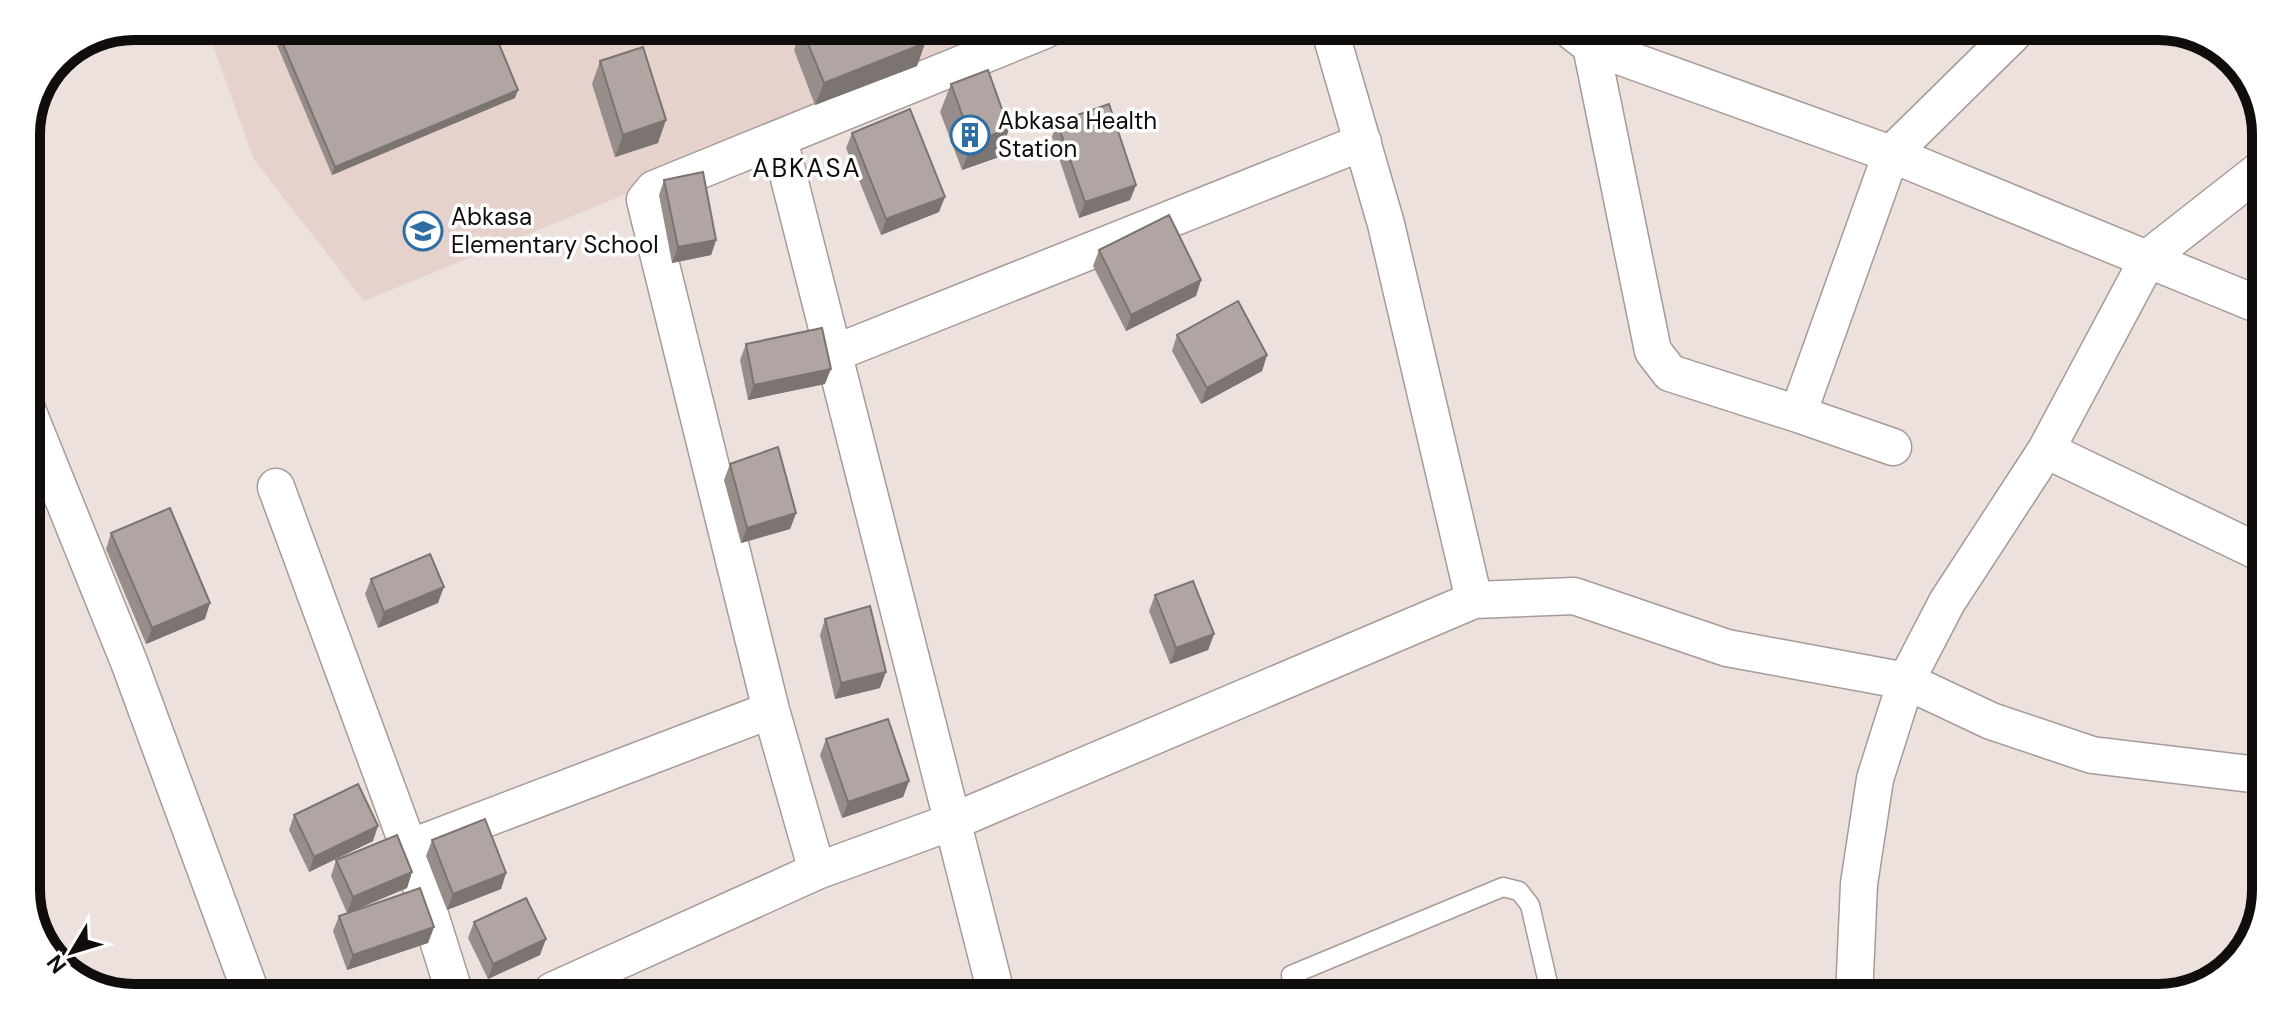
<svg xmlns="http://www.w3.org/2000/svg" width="2292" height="1024" viewBox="0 0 2292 1024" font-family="'DM Sans',sans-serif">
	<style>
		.built { fill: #e6d2cd }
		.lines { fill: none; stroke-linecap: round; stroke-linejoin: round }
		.service-casing { stroke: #a69b98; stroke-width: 21 }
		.minor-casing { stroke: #a69b98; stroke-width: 39 }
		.service { stroke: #fff; stroke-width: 18 }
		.minor { stroke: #fff; stroke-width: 36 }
		.wall { fill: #978e8b }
		.shaded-wall { fill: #7b7471 }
		.building { fill: #b0a5a2; stroke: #7b7471; stroke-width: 2 }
		.labels { text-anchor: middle; stroke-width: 7; stroke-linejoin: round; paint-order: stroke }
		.poi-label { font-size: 24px; fill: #110d0c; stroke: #fff; text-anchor: start }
		.neighbourhood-label { font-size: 26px; letter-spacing: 2px; fill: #110d0c; stroke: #fff }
		.rim { fill: none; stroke: #110d0c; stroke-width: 10 }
	</style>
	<rect width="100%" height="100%" fill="#ede1de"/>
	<path class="built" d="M206 26 983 29 989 46 364 301 254 160Z"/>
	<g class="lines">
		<g class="service-casing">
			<path id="service" d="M1295 994 1291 975 1503 887 1519 891 1530 905 1551 996"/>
		</g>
		<g class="minor-casing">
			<path id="minor" d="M1330 31 1386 224 1474 600
				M1573 32 1591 46 1891 154 2264 307
				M1591 46 1653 351 1670 373 1798 414
				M779 139 996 993
				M835 353 1363 142
				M26 407 129 662 250 990
				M1893 447 1798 414 1891 154 2013 34
				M2046 450 2261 553
				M276 487 409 848 454 991
				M2259 775 2092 755 1991 721 1906 681 1947 602 2046 450 2149 257 2265 166
				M409 848 771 710
				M817 871 771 710 645 200 654 189 1045 30
				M552 991 817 871 954 821 1474 600 1574 596 1727 648 1906 681 1875 779 1859 884 1854 997"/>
		</g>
		<use href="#service" class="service"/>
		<use href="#minor" class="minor"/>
	</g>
	<path class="wall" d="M801 29H920L925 43 917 66 815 105 794 50Z
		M280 37 515 98 332 175 277 45Z
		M600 61 658 143 615 157 592 84Z
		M951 84 1009 129 999 157 962 170 940 112Z
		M1057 122 1136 185 1130 200 1079 218 1052 137Z
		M852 133 939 212 881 235 846 148Z
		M664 180 716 240 711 255 672 263 659 195Z
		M1099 250 1201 280 1196 296 1126 331 1093 266Z
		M1177 335 1267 355 1262 371 1201 404 1172 351Z
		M746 344 825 384 748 400 740 360Z
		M730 464 796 513 790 529 741 543 724 480Z
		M111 533 205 619 146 644 106 549Z
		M371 579 438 603 378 628 365 594Z
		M1155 595 1214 634 1208 650 1170 664 1149 611Z
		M825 619 880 688 835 699 820 635Z
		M826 739 909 781 903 797 842 818 820 755Z
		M294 815 373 841 309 872 289 830Z
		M432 840 506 873 501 889 447 910 426 856Z
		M336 860 412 872 407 888 353 911 434 927 428 943 347 970 333 931 339 916 347 913 331 876Z
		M474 922 540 955 488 979 468 938Z"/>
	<path class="shaded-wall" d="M925 43 917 66 815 105 824 83Z
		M518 90 515 98 332 175 335 167Z
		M666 120 658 143 615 157 623 135Z
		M1009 129 999 157 962 170 972 142Z
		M1136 185 1130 200 1079 218 1085 202Z
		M945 197 939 212 881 235 886 219Z
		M716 240 711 255 672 263 678 247Z
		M1201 280 1196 296 1126 331 1131 315Z
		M1267 355 1262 371 1201 404 1207 388Z
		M831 369 825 384 748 400 754 385Z
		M796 513 790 529 741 543 747 528Z
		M444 587 438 603 378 628 384 612Z
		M210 603 205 619 146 644 152 628Z
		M1214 634 1208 650 1170 664 1176 648Z
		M886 672 880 688 835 699 841 683Z
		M909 781 903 797 842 818 848 802Z
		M378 826 373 841 309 872 314 857Z
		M412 872 407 888 347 913 353 897Z
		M506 873 501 889 447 910 453 894Z
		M434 927 428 943 347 970 353 955Z
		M546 939 540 955 488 979 493 964Z"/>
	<path class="building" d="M305 27H492L518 90 335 167 280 37Z
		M802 29H920L925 43 824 83Z
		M643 47 666 120 623 135 600 61Z
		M988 70 1009 129 972 142 951 84Z
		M1109 104 1136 185 1085 202 1057 122Z
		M910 109 945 197 886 219 852 133Z
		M703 172 716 240 678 247 664 180Z
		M1169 215 1201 280 1131 315 1099 250Z
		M1238 301 1267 355 1207 388 1177 335Z
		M822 328 831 369 754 385 746 344Z
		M778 447 796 513 747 528 730 464Z
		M170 508 210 603 152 628 111 533Z
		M430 554 444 587 384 612 371 579Z
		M1193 581 1214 634 1176 648 1155 595Z
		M870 606 886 672 841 683 825 619Z
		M888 719 909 781 848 802 826 739Z
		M358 784 378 826 314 857 294 815Z
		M485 819 506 873 453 894 432 840Z
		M397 835 412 872 353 897 336 860Z
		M420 888 434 927 353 955 339 916Z
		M526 898 546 939 493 964 474 922Z"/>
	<defs>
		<g id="building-ring" transform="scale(2)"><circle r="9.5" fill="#fff" stroke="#2f6ea5" stroke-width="1.5"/><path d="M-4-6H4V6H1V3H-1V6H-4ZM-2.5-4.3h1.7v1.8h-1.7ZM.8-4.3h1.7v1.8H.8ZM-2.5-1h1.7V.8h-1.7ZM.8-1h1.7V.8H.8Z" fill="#2f6ea5"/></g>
		<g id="school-ring" transform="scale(2)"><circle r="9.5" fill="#fff" stroke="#2f6ea5" stroke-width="1.5"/><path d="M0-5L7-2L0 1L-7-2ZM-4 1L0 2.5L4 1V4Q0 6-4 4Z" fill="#2f6ea5"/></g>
	</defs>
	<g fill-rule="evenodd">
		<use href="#building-ring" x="970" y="135"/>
		<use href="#school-ring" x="423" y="231"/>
	</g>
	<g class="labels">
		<g class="poi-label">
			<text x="998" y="129">Abkasa Health<tspan x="998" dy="28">Station</tspan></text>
			<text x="451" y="225">Abkasa<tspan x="451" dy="28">Elementary School</tspan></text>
		</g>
		<g class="neighbourhood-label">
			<text x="807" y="177">ABKASA</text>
		</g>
	</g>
	<path d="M0 0H2292V1024H0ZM134 40H2158A94 94 0 0 1 2252 134V890A94 94 0 0 1 2158 984H134A94 94 0 0 1 40 890V134A94 94 0 0 1 134 40Z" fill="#fff" fill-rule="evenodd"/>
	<path class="rim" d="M134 40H2158A94 94 0 0 1 2252 134V890A94 94 0 0 1 2158 984H134A94 94 0 0 1 40 890V134A94 94 0 0 1 134 40Z"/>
	<g transform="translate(72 952) rotate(232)" stroke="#ffffff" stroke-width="6" paint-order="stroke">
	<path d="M0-6L14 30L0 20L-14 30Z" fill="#110d0c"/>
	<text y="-12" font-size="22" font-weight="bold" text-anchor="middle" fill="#110d0c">N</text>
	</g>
</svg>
